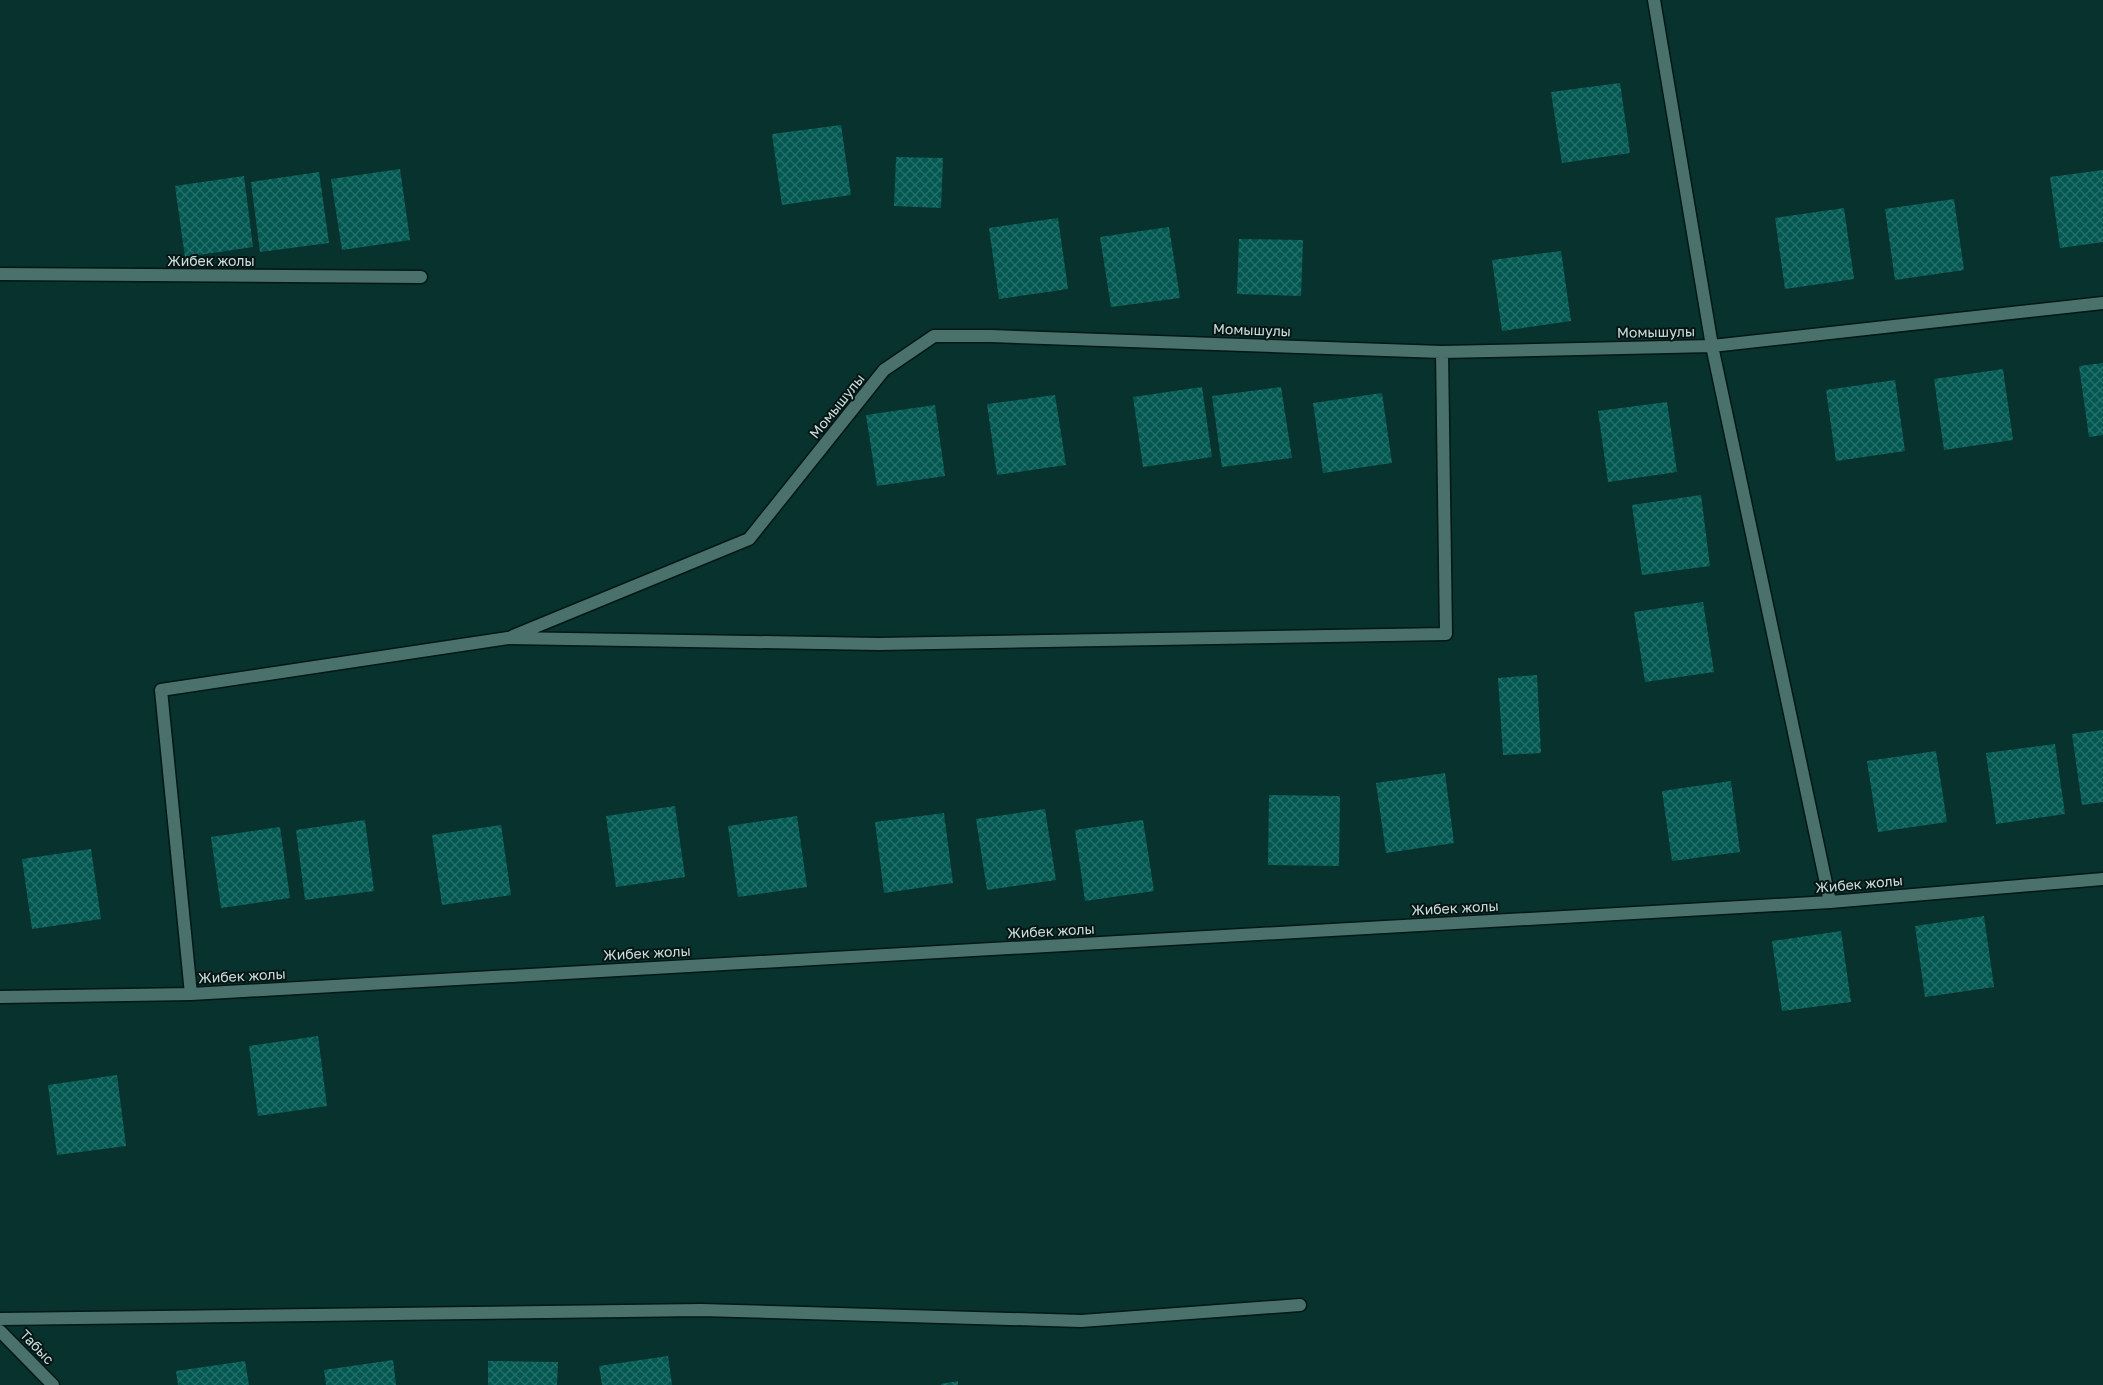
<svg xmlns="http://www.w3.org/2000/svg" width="2103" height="1385" viewBox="0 0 2103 1385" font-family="'Golos Text',sans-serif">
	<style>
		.building { fill: url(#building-cross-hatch) }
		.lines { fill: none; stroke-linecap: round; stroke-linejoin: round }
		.minor-casing { stroke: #001816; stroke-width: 15 }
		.minor { stroke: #4b716d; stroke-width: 12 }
		.labels { text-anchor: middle; stroke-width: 4; stroke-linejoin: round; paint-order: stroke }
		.street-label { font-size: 14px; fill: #cbe0dd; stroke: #071615 }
	</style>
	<defs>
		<pattern id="building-cross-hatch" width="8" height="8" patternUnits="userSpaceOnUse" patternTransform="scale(1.25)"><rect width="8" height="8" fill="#045852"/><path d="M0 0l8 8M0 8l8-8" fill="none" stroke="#27706a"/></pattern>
	</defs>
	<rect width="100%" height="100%" fill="#08322e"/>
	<path class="building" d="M1620 83 1630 153 1562 163 1551 92Z
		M841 125 851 195 782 205 772 134Z
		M896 157 943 158 941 208 894 206Z
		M400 169 410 240 342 250 331 179Z
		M2103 170V242L2060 248 2050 177Z
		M319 172 329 243 260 252 251 182Z
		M244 176 253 247 185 257 175 186Z
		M1954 199 1964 270 1895 280 1885 209Z
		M1844 208 1854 279 1785 289 1775 218Z
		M1058 218 1068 289 999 299 989 228Z
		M1169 227 1180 298 1111 307 1100 237Z
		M1239 239 1303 240 1301 296 1237 294Z
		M1561 251 1571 321 1502 331 1492 260Z
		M2103 363V435L2089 437 2079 366Z
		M2003 369 2013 440 1944 450 1934 379Z
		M1895 380 1905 451 1836 461 1826 390Z
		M1202 387 1212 457 1143 467 1133 397Z
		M1281 387 1292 458 1222 467 1212 396Z
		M1382 393 1392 463 1323 473 1313 403Z
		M1055 395 1066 465 997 475 987 404Z
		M1667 402 1677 472 1608 482 1598 411Z
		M935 405 945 476 877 486 866 415Z
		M1701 495 1710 566 1642 575 1632 505Z
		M1703 602 1714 672 1645 682 1634 612Z
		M1537 675 1541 753 1503 755 1498 678Z
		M2103 730V802L2082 805 2072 734Z
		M2055 744 2065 814 1996 824 1986 753Z
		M1936 751 1947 822 1878 832 1867 761Z
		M1445 773 1454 843 1386 853 1376 783Z
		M1731 781 1740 852 1672 861 1662 791Z
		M1269 795 1340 796 1339 866 1268 865Z
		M675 806 685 877 616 887 606 816Z
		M1045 809 1056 880 987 890 976 819Z
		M944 813 953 883 884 893 875 822Z
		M797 816 807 887 738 897 728 826Z
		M365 820 374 891 305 900 296 830Z
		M1143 820 1154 891 1085 901 1075 830Z
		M501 825 511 895 442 905 432 835Z
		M280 827 290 898 221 908 211 837Z
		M91 849 101 919 32 929 22 859Z
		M1984 916 1994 987 1925 997 1915 926Z
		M1841 931 1851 1002 1782 1011 1772 941Z
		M318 1036 327 1106 258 1116 249 1046Z
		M117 1075 126 1146 57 1155 48 1085Z
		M668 1356 672 1385H602L599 1366Z
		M393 1360 396 1385H326L324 1370Z
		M245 1361 249 1385H178L176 1371Z
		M488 1361 558 1362 557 1385H488Z
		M958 1381V1385H941V1384Z"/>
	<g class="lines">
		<g class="minor-casing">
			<path id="minor" d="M1654 0 1712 346 1830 902
				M0 274 421 277
				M513 636 749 539 884 370 934 336H991L1442 352 1712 346 2103 303
				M191 994 161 690 508 638 879 644 1446 634 1442 352
				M0 997 191 994 1830 902 2103 879
				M0 1319 701 1310 1081 1321 1300 1305
				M0 1331 53 1385"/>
		</g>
		<use href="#minor" class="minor"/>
	</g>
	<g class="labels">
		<g class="street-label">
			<text x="211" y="266">Жибек жолы</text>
			<text transform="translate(1252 330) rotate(2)" y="5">Момышулы</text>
			<text transform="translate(1656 332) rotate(-1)" y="5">Момышулы</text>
			<text transform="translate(837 406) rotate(-51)" y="5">Момышулы</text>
			<text transform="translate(1859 884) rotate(-5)" y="5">Жибек жолы</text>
			<text transform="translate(1455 908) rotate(-3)" y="5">Жибек жолы</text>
			<text transform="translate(1051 931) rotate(-3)" y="5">Жибек жолы</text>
			<text transform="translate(647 953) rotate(-3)" y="5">Жибек жолы</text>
			<text transform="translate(242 976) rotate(-3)" y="5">Жибек жолы</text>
			<text transform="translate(37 1347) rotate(46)" y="5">Табыс</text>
		</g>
	</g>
</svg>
